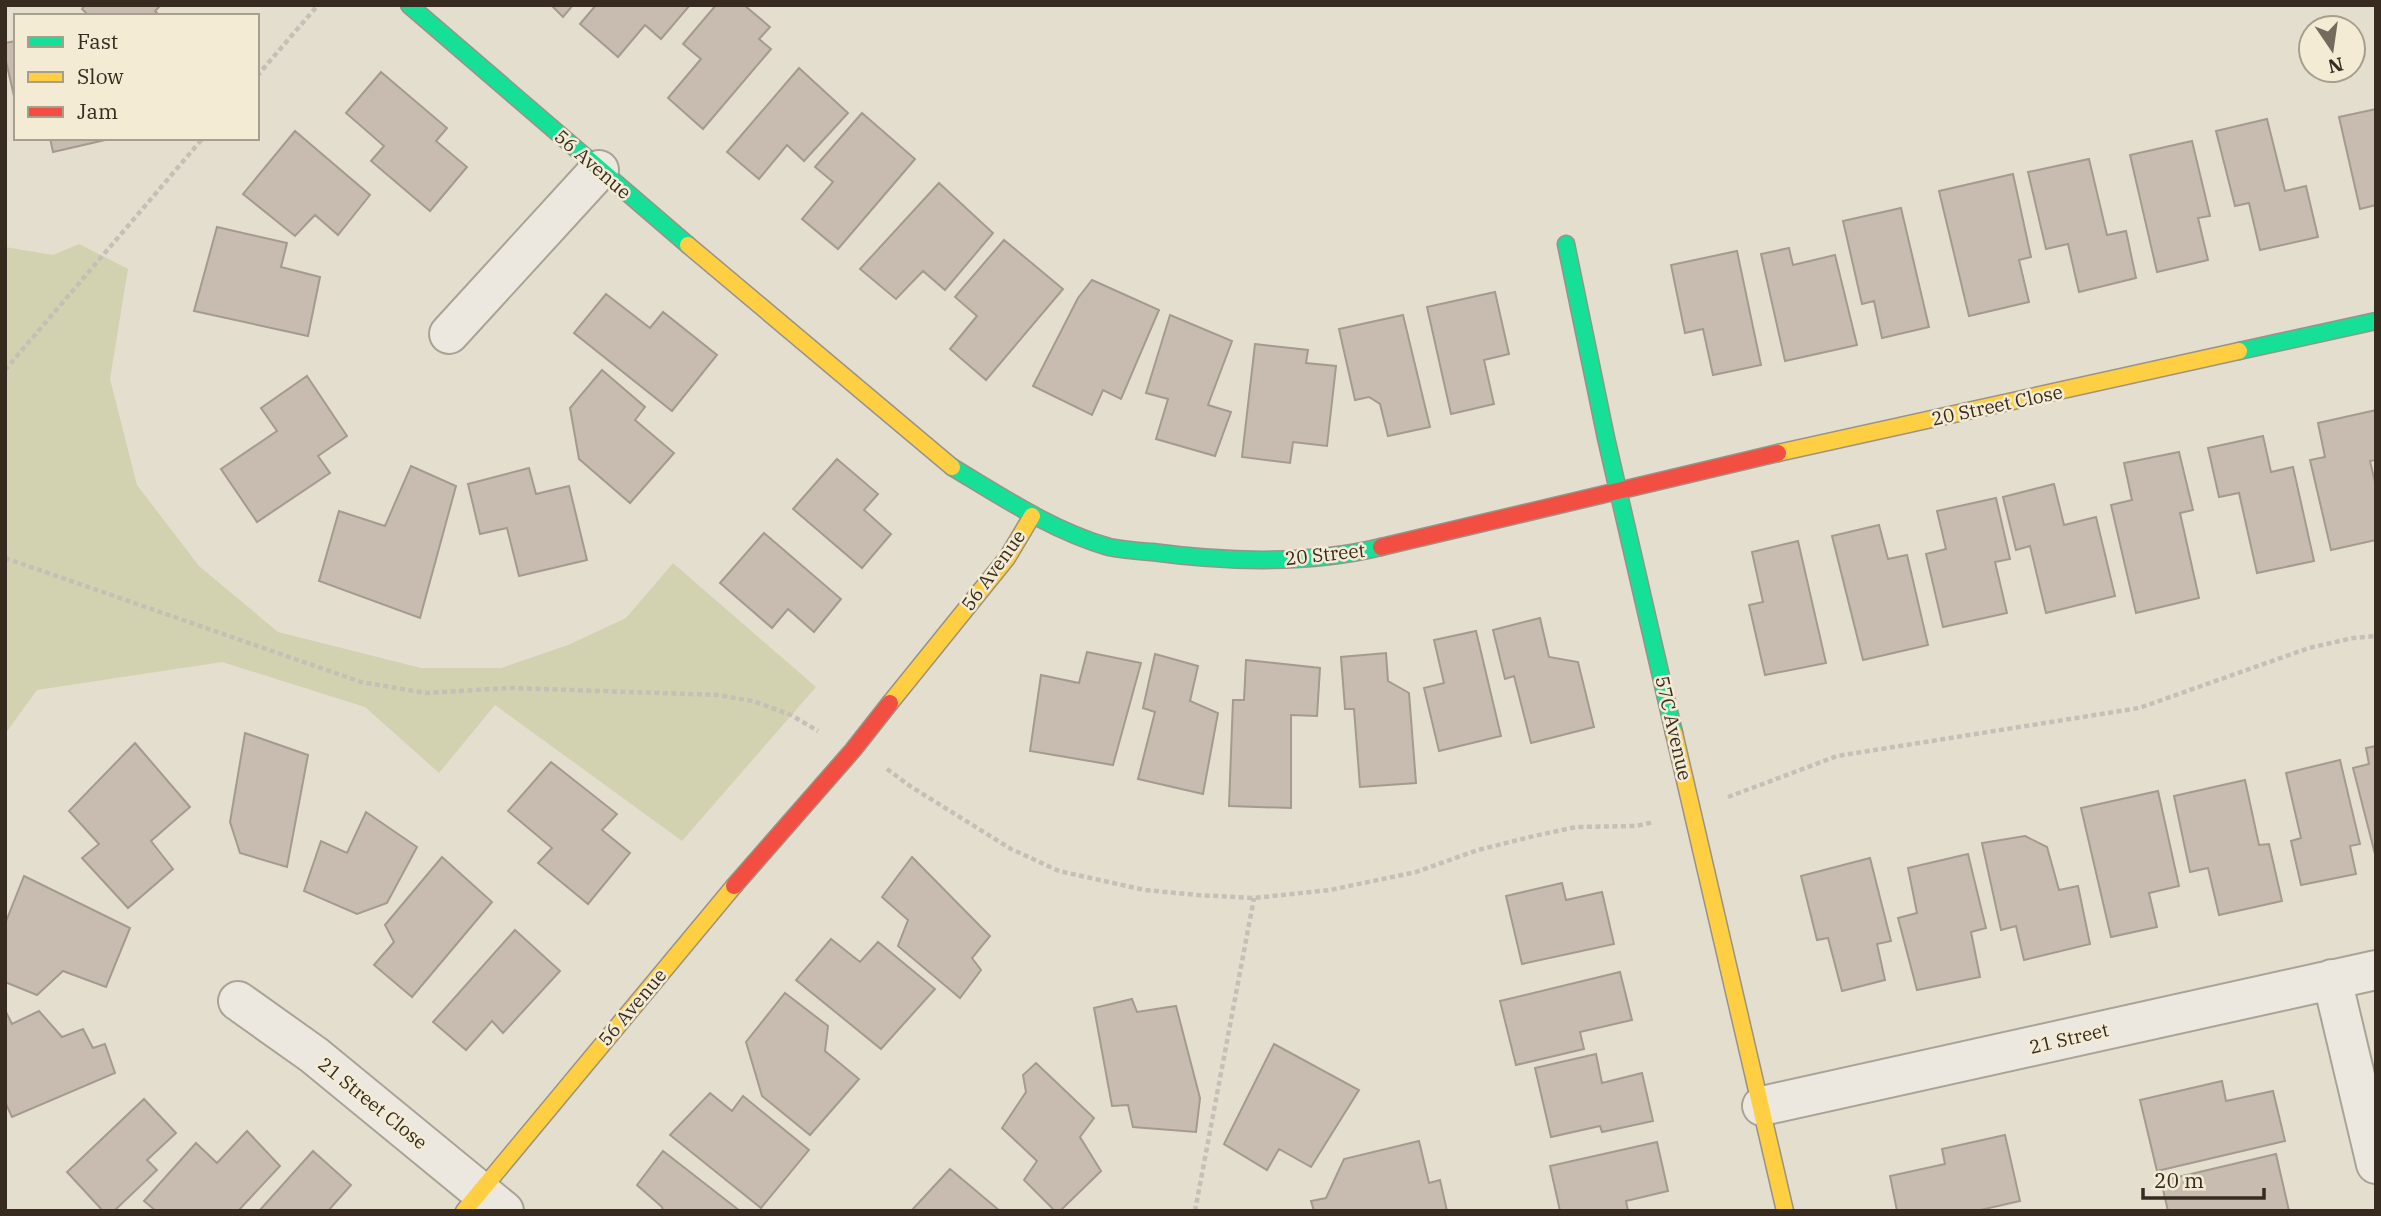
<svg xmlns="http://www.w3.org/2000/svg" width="2381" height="1216" viewBox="0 0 2381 1216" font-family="'IBM Plex Serif',serif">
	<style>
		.green { fill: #d2d2b1 }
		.building { fill: #c7bcaf; stroke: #a49a8e; stroke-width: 2 }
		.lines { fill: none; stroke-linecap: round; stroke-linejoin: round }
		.street-casing { stroke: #a9a397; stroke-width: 42 }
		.fast-casing { stroke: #999287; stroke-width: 19 }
		.slow-casing { stroke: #999287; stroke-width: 19 }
		.jam-casing { stroke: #999287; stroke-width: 19 }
		.path { stroke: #c5bfb6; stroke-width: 4.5; stroke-dasharray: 5 3.5; stroke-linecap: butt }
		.street { stroke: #ece8e0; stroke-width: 38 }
		.fast { stroke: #16e098; stroke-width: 16 }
		.slow { stroke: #ffcf43; stroke-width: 16 }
		.jam { stroke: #f24e42; stroke-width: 16 }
		.labels { text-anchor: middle; stroke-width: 5; stroke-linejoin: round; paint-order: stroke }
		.street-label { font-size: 19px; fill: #372b20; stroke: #f4ebd5 }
	</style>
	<rect width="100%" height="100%" fill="#e4dece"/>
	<path class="green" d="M79 244 128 269 110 379 137 485 199 566 278 632 421 668H501L568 645 626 618 673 563 816 687 682 841 495 705 439 773 365 707 222 662 37 690 5 734V247L53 255Z"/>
	<path class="building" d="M85 5H161L155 11 160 16H89L82 9Z
		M551 5H573L563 17Z
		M596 5H690L661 39 645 25 618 57 580 24Z
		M716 5H744L770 27 759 39 771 49 703 129 668 98 701 59 683 44Z
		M16 41V96H14L5 57V43Z
		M799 68 848 113 804 161 787 145 759 179 727 152Z
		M381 72 447 128 436 141 467 167 430 211 371 161 384 146 346 113Z
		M2376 109V205L2360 209 2339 117Z
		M862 113 915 159 838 249 802 219 833 182 815 167Z
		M2267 119 2285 191 2306 186 2318 237 2260 250 2249 203 2235 206 2216 131Z
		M295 131 370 195 338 235 315 215 295 236 243 194Z
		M50 138H114L53 152Z
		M2192 141 2210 216 2198 218 2208 260 2157 272 2130 155Z
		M2089 159 2107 235 2126 231 2136 278 2079 292 2068 244 2046 249 2028 172Z
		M2013 174 2031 257 2019 260 2029 302 1969 316 1939 191Z
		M939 183 993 233 945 290 923 271 896 299 860 269Z
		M1901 208 1929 327 1882 338 1874 301 1862 304 1843 221Z
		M217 227 287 243 281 267 320 277 308 336 194 311Z
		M1004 240 1063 289 986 380 950 349 977 316 955 297Z
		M1789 248 1793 265 1835 255 1857 345 1785 361 1761 254Z
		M1737 251 1761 365 1713 375 1703 329 1685 333 1671 265Z
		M1092 280 1159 310 1121 399 1103 390 1092 415 1033 386 1078 298Z
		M1495 292 1509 354 1484 360 1494 404 1451 414 1427 307Z
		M606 294 650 328 663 312 717 355 672 411 574 333Z
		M1170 315 1232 341 1208 405 1231 412 1215 456 1156 439 1168 399 1146 393Z
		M1403 315 1430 427 1388 436 1380 404 1369 397 1355 400 1339 329Z
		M1255 344 1308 350 1306 363 1336 366 1327 446 1293 442 1290 463 1242 457Z
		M602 370 645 407 635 420 674 453 630 503 579 459 570 408Z
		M307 376 347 436 318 456 330 473 257 522 221 469 277 431 261 408Z
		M2376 410V460L2370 461 2376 486V540L2331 550 2310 460 2325 457 2318 423Z
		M2263 436 2271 472 2293 467 2314 561 2257 573 2239 493 2219 497 2208 448Z
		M2179 452 2193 510 2180 513 2199 598 2136 613 2111 505 2132 500 2124 463Z
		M837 459 878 494 864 510 891 534 862 568 793 509Z
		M411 466 456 486 420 618 319 581 339 511 385 526Z
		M529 468 536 494 569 486 587 560 519 576 507 528 480 534 468 484Z
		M2054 484 2064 525 2096 517 2115 596 2046 613 2030 546 2016 550 2003 497Z
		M1996 498 2010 559 1995 562 2007 613 1943 627 1926 554 1946 549 1937 511Z
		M1879 525 1888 559 1907 555 1928 645 1863 660 1832 536Z
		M764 533 841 599 814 632 788 609 772 628 720 583Z
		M1798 541 1826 663 1765 675 1749 605 1763 602 1752 552Z
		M1540 618 1549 657 1578 662 1594 727 1531 743 1514 676 1505 679 1493 630Z
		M1476 631 1501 736 1439 751 1424 688 1444 683 1434 640Z
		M1087 652 1141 663 1113 765 1030 751 1041 675 1079 683Z
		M1386 653 1388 681 1409 693 1416 783 1360 787 1354 709H1345L1341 657Z
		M1155 654 1198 666 1190 701 1218 713 1203 794 1138 779 1155 712 1143 708Z
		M1246 660 1320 668 1317 716 1291 715V808L1229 806 1233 700H1244Z
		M245 733 308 755 287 867 240 853 230 822Z
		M135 743 190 807 151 841 173 869 128 908 82 858 99 844 69 811Z
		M2376 746V858L2353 768 2369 764 2366 748Z
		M2340 760 2360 844 2350 846 2356 874 2301 885 2291 841 2301 838 2286 773Z
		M551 762 617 814 602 830 630 853 588 904 538 863 552 848 508 811Z
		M2245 780 2259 845 2269 844 2282 901 2219 915 2208 868 2190 872 2174 796Z
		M2158 791 2179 886 2149 893 2157 927 2111 937 2081 808Z
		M366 812 417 847 387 903 357 914 304 891 321 841 347 853Z
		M2025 836 2047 847 2059 890 2078 886 2090 944 2024 960 2016 926 2001 930 1982 843Z
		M1968 854 1986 928 1971 932 1980 977 1917 990 1898 918 1917 913 1908 868Z
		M442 857 492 902 412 997 374 965 394 942 385 925Z
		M912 857 990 936 972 958 981 970 960 998 898 946 908 920 882 897Z
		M1870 858 1891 941 1877 944 1885 980 1842 991 1828 938 1817 940 1801 876Z
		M24 876 130 928 106 987 63 971 37 995 5 982V924Z
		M1562 883 1566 900 1602 892 1614 944 1522 964 1506 896Z
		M515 930 560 971 503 1033 492 1021 466 1050 433 1022Z
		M831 939 860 962 878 942 935 989 881 1049 796 980Z
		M1620 972 1632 1020 1580 1032 1584 1049 1516 1065 1500 1001Z
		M785 993 828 1026 825 1051 859 1079 810 1135 762 1096 746 1042Z
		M1132 999 1137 1012 1176 1006 1200 1098 1196 1132 1133 1127 1128 1105 1112 1106 1094 1008Z
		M5 1010 12 1024 39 1011 62 1037 83 1029 93 1048 105 1044 115 1073 12 1117 5 1102Z
		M1274 1044 1359 1090 1311 1167 1279 1149 1267 1170 1224 1144Z
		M1596 1054 1602 1083 1642 1073 1653 1121 1602 1132 1600 1126 1551 1137 1535 1068Z
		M1036 1063 1094 1118 1080 1137 1101 1171 1060 1211H1055L1024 1180 1037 1161 1002 1128 1026 1092 1023 1075Z
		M2222 1081 2226 1101 2273 1091 2285 1141 2157 1171 2140 1100Z
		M710 1093 732 1111 743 1096 809 1150 761 1208 670 1135Z
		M144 1099 176 1133 147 1160 157 1170 114 1211H103L67 1172Z
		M247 1131 280 1166 238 1211H156L144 1201 196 1143 217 1163Z
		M2005 1135 2020 1201 1976 1211H1897L1890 1176 1945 1164 1942 1149Z
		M1419 1141 1429 1183 1440 1180 1447 1211H1314L1311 1201 1326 1198 1344 1159Z
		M1657 1142 1668 1191 1626 1201 1628 1211H1560L1550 1166Z
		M313 1151 351 1185 328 1211H259Z
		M663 1151 740 1211H663L662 1207 637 1185Z
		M2276 1154 2289 1211H2168L2161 1181Z
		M950 1169 1000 1211H911Z"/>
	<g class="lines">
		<g class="street-casing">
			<path id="street" d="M449 334 599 170
				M2332 979 2376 1164
				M238 1001 314 1055 504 1211
				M1762 1106 2376 970"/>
		</g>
		<g class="fast-casing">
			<path id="fast" d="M409 5 688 245
				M1566 244 1606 438 1674 733
				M2239 351 2376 321
				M952 467C1002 497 1053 531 1109 547 1123 550 1138 551 1152 552 1227 562 1307 565 1381 547"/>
		</g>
		<g class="slow-casing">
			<path id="slow" d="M688 245 952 467
				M1778 453 2239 351
				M890 703 1007 558 1032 516
				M1674 733 1785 1211
				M464 1211 734 886"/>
		</g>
		<g class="jam-casing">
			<path id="jam" d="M1381 547 1778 453
				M734 886 853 750 890 703"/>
		</g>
		<path class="path" d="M257 76 318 5
			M5 370 203 138
			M5 558 361 682 426 693 512 688 718 695 753 701 791 715 818 731
			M887 769 910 786 1011 849 1059 871 1145 890 1197 895 1254 898 1330 890 1416 872 1478 850 1534 836 1576 827 1636 826 1654 822
			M1728 797 1837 756 2139 708 2309 648 2353 638 2376 636
			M1195 1211 1254 898"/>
		<use href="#street" class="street"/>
		<use href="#fast" class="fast"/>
		<use href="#slow" class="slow"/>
		<use href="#jam" class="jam"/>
	</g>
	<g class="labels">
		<g class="street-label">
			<text transform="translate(593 164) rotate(41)" y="7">56 Avenue</text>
			<text transform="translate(1997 405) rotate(-12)" y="7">20 Street Close</text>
			<text transform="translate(1325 554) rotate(-6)" y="7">20 Street</text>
			<text transform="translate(993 570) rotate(-54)" y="7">56 Avenue</text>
			<text transform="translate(1674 728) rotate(77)" y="7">57C Avenue</text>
			<text transform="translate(632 1007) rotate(-50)" y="7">56 Avenue</text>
			<text transform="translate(2069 1038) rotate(-13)" y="7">21 Street</text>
			<text transform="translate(373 1103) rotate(39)" y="7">21 Street Close</text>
		</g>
	</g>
	<rect width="2381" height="1216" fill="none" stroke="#372b20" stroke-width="14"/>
	<rect x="14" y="14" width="245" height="126" fill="#f4ebd5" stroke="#a89e8d" stroke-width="2"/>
	<rect x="28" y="37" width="35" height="10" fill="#16e098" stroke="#a89e8d" stroke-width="2"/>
	<text x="77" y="49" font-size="21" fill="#372b20">Fast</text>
	<rect x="28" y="72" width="35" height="10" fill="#ffcf43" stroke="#a89e8d" stroke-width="2"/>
	<text x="77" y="84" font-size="21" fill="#372b20">Slow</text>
	<rect x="28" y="107" width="35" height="10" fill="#f24e42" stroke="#a89e8d" stroke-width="2"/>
	<text x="77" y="119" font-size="21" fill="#372b20">Jam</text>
	<g transform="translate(2332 49) rotate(167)"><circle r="33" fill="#f4ebd5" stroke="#a89e8d" stroke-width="2"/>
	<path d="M0-5L12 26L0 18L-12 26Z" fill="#746a5d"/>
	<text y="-10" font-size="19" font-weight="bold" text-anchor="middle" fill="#372b20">N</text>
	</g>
	<path d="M2143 1188v10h121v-10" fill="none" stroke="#372b20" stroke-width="3.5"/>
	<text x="2154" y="1188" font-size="21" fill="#372b20" stroke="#f4ebd5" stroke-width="5" paint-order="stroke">20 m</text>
</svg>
